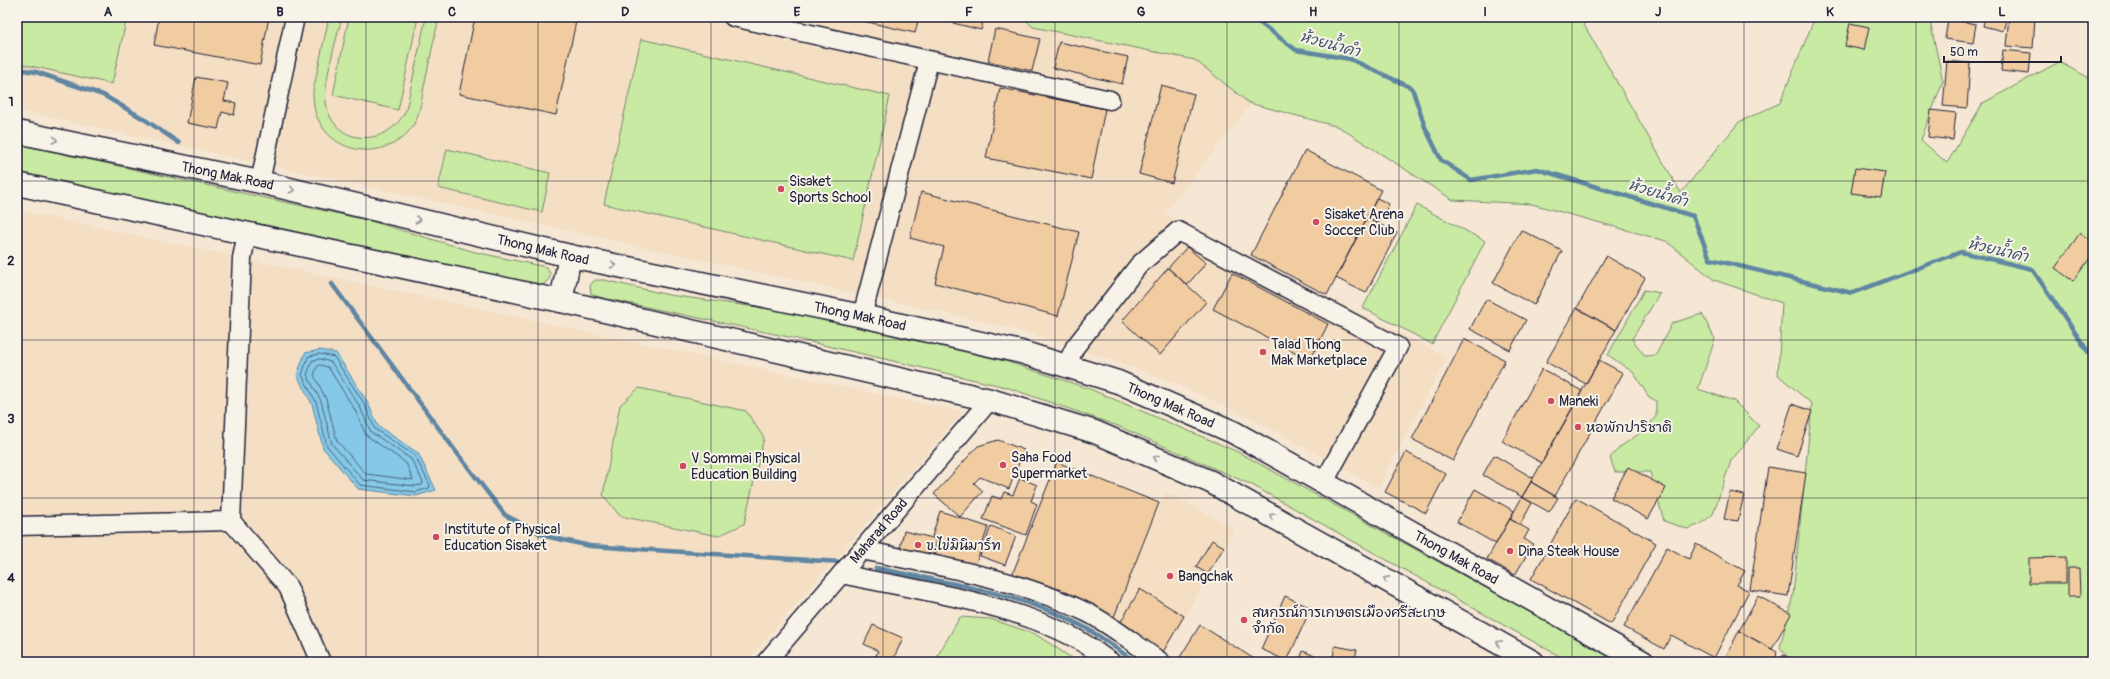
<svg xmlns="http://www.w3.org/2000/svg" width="2110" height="679" viewBox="0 0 2110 679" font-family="Pangolin,'Playpen Sans Thai',sans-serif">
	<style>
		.built { fill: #f4dfc4 }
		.green { fill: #c9eaa2; stroke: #76866e }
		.water { fill: #86c8e7; stroke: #5e86a2 }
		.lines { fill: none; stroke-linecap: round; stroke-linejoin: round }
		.shore { stroke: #4a6480; stroke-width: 1 }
		.stream { stroke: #5e86a2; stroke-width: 4.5 }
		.building { fill: #f1cca1; stroke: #22223b }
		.minor-casing { stroke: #22223b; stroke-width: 21 }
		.major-casing { stroke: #22223b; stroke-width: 25 }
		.minor { stroke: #f7f3e8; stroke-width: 18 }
		.major { stroke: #f7f3e8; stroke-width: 22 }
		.oneway { stroke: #97959a }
		.grid { fill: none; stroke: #22223b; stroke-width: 1; stroke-opacity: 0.55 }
		.poi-dot { fill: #d1495b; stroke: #f7f3e8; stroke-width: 1.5 }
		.labels { text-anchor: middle; stroke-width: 4; stroke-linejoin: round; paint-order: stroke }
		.street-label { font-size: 14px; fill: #22223b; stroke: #f7f3e8 }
		.poi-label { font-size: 14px; fill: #22223b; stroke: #f7f3e8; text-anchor: start }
		.water-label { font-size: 15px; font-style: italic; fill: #40546f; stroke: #f7f3e8 }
		.neatline { fill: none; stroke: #22223b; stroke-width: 1.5 }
		.grid-label { font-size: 13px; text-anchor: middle; font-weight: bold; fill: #22223b }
	</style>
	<rect width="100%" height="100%" fill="#f5e7d3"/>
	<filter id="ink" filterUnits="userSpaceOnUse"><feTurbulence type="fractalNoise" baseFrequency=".025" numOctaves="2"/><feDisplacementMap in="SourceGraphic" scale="8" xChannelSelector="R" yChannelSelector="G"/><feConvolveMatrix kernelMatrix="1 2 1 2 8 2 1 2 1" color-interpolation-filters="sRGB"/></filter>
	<g filter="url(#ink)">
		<path class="built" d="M17 17H1247L1293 52 1164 214 1447 357 1378 488 1255 420 1174 383 1061 342 986 322 17 110Z
			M17 210 963 412 746 662H17Z
			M1165 491 1235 529 1163 656 1112 623Z"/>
		<path class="green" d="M17 17H127L112 84 17 63Z
			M329 17H342C337 37 323 83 326 102 332 147 388 149 406 110L426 17H439C434 40 429 63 424 86 422 99 420 113 414 124 393 159 340 159 320 123 314 113 313 102 313 91Z
			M349 17H418L398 110 333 95Z
			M1022 17H1582L1584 25 1681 193 1739 122 1780 103 1815 17H1929L1943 81 1921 140 1947 163 1983 103 2059 62 2093 80V662H1791L1780 647 1793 595 1812 404 1778 375 1782 303 1714 280 1666 241 1532 204 1453 200 1339 127 1249 103 1195 60 1033 27Z
			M641 39 890 96 853 261 604 204Z
			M17 144 367 220 475 252 546 267 550 273V278L543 285 17 172Z
			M447 149 550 173 542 212 438 188Z
			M1417 205 1485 241 1432 344 1363 308Z
			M595 280H604L669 295 792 312 1005 361 1090 389 1238 452 1621 662H1570L1252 485 1118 426 1006 387 784 336 599 297 591 294 590 285Z
			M1644 290 1660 293 1632 339 1645 356 1656 355 1672 323 1702 314 1715 339 1698 389 1734 401 1759 426 1731 461 1713 514 1701 524 1687 529 1664 521 1650 472H1615L1610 458 1620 447 1646 429 1656 416V401L1648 396 1634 373 1608 355Z
			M639 388 746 411 764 438 744 524 718 536 620 516 603 495 620 405Z
			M960 617 991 619 1035 634 1078 662H934Z"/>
		<path class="water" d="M320 350 336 353 368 403 378 426 418 453 436 490 416 496 358 489 323 448 312 404 297 375 305 353Z"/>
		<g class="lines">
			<path class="shore" d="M320 354 334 357 365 405 375 429 415 456 430 485 429 488 416 492 360 485 327 446 316 402 302 375 308 357Z
				M320 359 331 362 360 407 371 432 411 459 423 482 422 485 415 486 363 480 332 444 321 401 307 375 312 361Z
				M320 365 328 367 355 410 366 435 406 463 413 480 366 474 337 441 326 399 314 375 317 367Z"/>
			<path class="stream" d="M1252 17 1296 50 1350 59 1412 88 1425 127 1441 160 1471 180 1537 169 1693 216 1710 259 1852 293 1961 252 2032 269 2093 359
				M17 69 36 72 103 95 144 119 179 143
				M332 284 457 453 505 515 545 536 590 546 841 562
				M876 568C943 582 1022 593 1082 626 1101 636 1118 650 1135 662"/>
		</g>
		<path class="building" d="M159 17H269L260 65 154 45Z
			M475 17H577L556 115 459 94Z
			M846 17H919L915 33Z
			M954 17H984L981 30 953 23Z
			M1985 17H2007L2003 31 1983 26Z
			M2009 17H2035L2033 48 2006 46Z
			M1948 19 1976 24 1973 43 1945 39Z
			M1850 23 1869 27 1864 50 1845 46Z
			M995 29 1040 39 1032 71 988 61Z
			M1059 42 1128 57 1122 84 1053 68Z
			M2003 50 2031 53 2029 74 2001 71Z
			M1947 61 1970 63 1967 108 1943 106Z
			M196 77 228 83 224 101 236 103 234 115 222 112 218 129 187 123Z
			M1161 85 1194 94 1172 183 1139 174Z
			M1000 88 1105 109 1091 179 986 158Z
			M1931 110 1956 113 1953 140 1928 137Z
			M1305 150 1381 190 1327 295 1251 255Z
			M1855 168 1885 172 1881 197 1851 193Z
			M921 192 1079 232 1058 316 935 283 944 247 910 238Z
			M1377 198 1389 204 1378 224 1367 218Z
			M1367 218 1397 233 1366 293 1336 278Z
			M1521 230 1562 251 1534 305 1493 283Z
			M2080 233 2093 242V254L2073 281 2055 268Z
			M1187 247 1206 263 1187 285 1168 268Z
			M1606 256 1645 278 1616 330 1577 308Z
			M1168 268 1206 302 1160 355 1122 321Z
			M1232 273 1328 324 1310 360 1213 309Z
			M1486 299 1526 320 1510 350 1470 329Z
			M1577 308 1616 330 1586 384 1546 362Z
			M1464 339 1505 360 1453 461 1412 439Z
			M1599 360 1623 373 1555 496 1531 482Z
			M1542 369 1582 391 1542 463 1502 441Z
			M1792 404 1812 411 1797 456 1777 449Z
			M998 440 1024 450 1009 489 980 477 974 483 983 491 960 517 934 494 978 446Z
			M1406 452 1446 474 1426 513 1385 492Z
			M1494 455 1533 478 1522 497 1483 475Z
			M1057 462 1159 503 1114 617 1012 575Z
			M1628 467 1666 488 1648 519 1611 498Z
			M1768 467 1806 473 1788 596 1750 590Z
			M1020 478 1037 485 1031 501 1037 504 1026 535 983 519 992 496 1001 499 1004 492 1013 495Z
			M1531 482 1558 498 1549 512 1522 497Z
			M1475 489 1514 511 1496 544 1457 522Z
			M1730 492 1744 495 1738 521 1724 519Z
			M1522 497 1532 503 1520 525 1510 519Z
			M1576 498 1656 543 1611 624 1531 579Z
			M940 511 988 527 974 570 935 557 939 538 932 536Z
			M1510 519 1529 530 1524 539 1533 544 1515 575 1487 559Z
			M991 526 1016 536 1005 565 980 556Z
			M904 531 937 539 933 560 899 552Z
			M1212 540 1224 547 1208 574 1196 567Z
			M1696 544 1745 571 1737 585 1749 591 1714 658 1671 635 1664 649 1624 627 1667 547 1689 559Z
			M2066 557V583H2029V558Z
			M2068 568H2079L2080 597H2068Z
			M1140 589 1184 616 1163 652 1119 625Z
			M1285 596 1311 608 1287 661 1261 649Z
			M1758 596 1791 614 1772 649 1739 631Z
			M873 625 903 638 892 662H873L878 651 864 644Z
			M1200 625 1259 662H1177Z
			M1739 631 1777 652 1775 662H1723Z
			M1335 646 1357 650 1354 662H1332Z
			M1303 651 1324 660 1323 662H1299Z
			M1783 655 1801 662H1782Z"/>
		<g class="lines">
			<g class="minor-casing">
				<g id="minor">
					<path d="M733 17 1110 100"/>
					<path d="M260 182 295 17"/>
					<path d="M862 316 929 61"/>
					<path d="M1066 366 1075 347 1139 265 1178 231 1398 347 1324 482"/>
					<path d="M231 521 288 587 321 662"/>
					<path d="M17 526 231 521 242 258 247 234"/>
					<path d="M862 550C938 566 1017 578 1088 613 1113 626 1137 646 1161 662"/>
					<path d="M841 574C916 590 1008 602 1075 638 1088 645 1099 654 1111 662"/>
					<path id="s1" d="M766 662 990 400"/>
				</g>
			</g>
			<g class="major-casing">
				<g id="major">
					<path id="s2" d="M17 132 260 182 570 256 862 316 1021 352 1118 382 1233 432 1643 662"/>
					<path d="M17 184 561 301 990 400 1095 432 1211 482 1533 662"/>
					<path d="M561 301 570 256"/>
				</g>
			</g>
			<use href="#minor" class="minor"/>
			<use href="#major" class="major"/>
		</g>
		<defs><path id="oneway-chevron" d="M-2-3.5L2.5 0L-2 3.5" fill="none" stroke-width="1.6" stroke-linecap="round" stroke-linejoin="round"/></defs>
		<g class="oneway">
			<use href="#oneway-chevron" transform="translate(55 140) rotate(12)"/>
			<use href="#oneway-chevron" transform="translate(292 190) rotate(13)"/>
			<use href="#oneway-chevron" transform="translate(418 220) rotate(13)"/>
			<use href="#oneway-chevron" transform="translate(613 265) rotate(12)"/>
			<use href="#oneway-chevron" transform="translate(1156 458) rotate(-157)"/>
			<use href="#oneway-chevron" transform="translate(1272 516) rotate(-151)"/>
			<use href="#oneway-chevron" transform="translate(1386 579) rotate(-151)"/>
			<use href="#oneway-chevron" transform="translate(1499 643) rotate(-151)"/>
		</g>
	</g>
	<path class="grid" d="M194 17V662M366 17V662M538 17V662M711 17V662M883 17V662M1055 17V662M1227 17V662M1399 17V662M1572 17V662M1744 17V662M1916 17V662M17 181H2093M17 340H2093M17 498H2093"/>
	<g class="poi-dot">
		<circle cx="781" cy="189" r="4"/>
		<circle cx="1316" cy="222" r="4"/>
		<circle cx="1263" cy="352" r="4"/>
		<circle cx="1551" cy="401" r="4"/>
		<circle cx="1578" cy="427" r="4"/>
		<circle cx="1003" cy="465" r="4"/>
		<circle cx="683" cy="466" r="4"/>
		<circle cx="436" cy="537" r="4"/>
		<circle cx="918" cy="545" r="4"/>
		<circle cx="1510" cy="551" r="4"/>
		<circle cx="1170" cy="576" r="4"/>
		<circle cx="1244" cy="620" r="4"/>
	</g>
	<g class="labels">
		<g class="street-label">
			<text dy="5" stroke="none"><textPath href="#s2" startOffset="215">Thong Mak Road</textPath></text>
			<text dy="5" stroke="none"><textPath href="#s2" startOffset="539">Thong Mak Road</textPath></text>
			<text dy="5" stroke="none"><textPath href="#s2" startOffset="863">Thong Mak Road</textPath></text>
			<text dy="5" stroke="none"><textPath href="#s2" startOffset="1187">Thong Mak Road</textPath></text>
			<text dy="5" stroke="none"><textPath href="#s1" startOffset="173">Maharad Road</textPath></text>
			<text dy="5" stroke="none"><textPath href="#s2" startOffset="1511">Thong Mak Road</textPath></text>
		</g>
		<g class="poi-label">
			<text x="789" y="186">Sisaket<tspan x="789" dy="16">Sports School</tspan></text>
			<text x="1324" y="219">Sisaket Arena<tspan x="1324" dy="16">Soccer Club</tspan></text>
			<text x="1271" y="349">Talad Thong<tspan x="1271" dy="16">Mak Marketplace</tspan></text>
			<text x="1559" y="406">Maneki</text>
			<text x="1586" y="432">หอพักปาริชาติ</text>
			<text x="1011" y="462">Saha Food<tspan x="1011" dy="16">Supermarket</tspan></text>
			<text x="691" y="463">V Sommai Physical<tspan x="691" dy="16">Education Building</tspan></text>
			<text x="444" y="534">Institute of Physical<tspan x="444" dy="16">Education Sisaket</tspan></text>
			<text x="926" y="550">ข.ไข่มินิมาร์ท</text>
			<text x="1518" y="556">Dina Steak House</text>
			<text x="1178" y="581">Bangchak</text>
			<text x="1252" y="617">สหกรณ์การเกษตรเมืองศรีสะเกษ<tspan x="1252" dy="16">จำกัด</tspan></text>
		</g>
		<g class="water-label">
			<text transform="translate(1330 44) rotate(15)" y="5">ห้วยน้ำคำ</text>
			<text transform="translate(1658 193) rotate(17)" y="5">ห้วยน้ำคำ</text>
			<text transform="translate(1998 250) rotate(13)" y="5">ห้วยน้ำคำ</text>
		</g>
	</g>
	<rect width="2110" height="679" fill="none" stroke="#f7f3e8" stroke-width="44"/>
	<path d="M1944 56v6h117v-6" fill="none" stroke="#22223b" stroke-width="2"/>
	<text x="1950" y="56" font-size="12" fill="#22223b" stroke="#f7f3e8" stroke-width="3" paint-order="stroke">50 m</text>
	<rect x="22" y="22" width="2066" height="635" class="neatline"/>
	<g class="grid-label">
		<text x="108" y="16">A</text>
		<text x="280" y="16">B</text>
		<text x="452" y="16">C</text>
		<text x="625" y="16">D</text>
		<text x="797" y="16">E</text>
		<text x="969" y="16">F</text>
		<text x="1141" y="16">G</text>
		<text x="1313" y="16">H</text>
		<text x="1485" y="16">I</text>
		<text x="1658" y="16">J</text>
		<text x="1830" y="16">K</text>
		<text x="2002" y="16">L</text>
		<text x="11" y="106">1</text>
		<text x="11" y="265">2</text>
		<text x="11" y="423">3</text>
		<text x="11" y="582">4</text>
	</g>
</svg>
